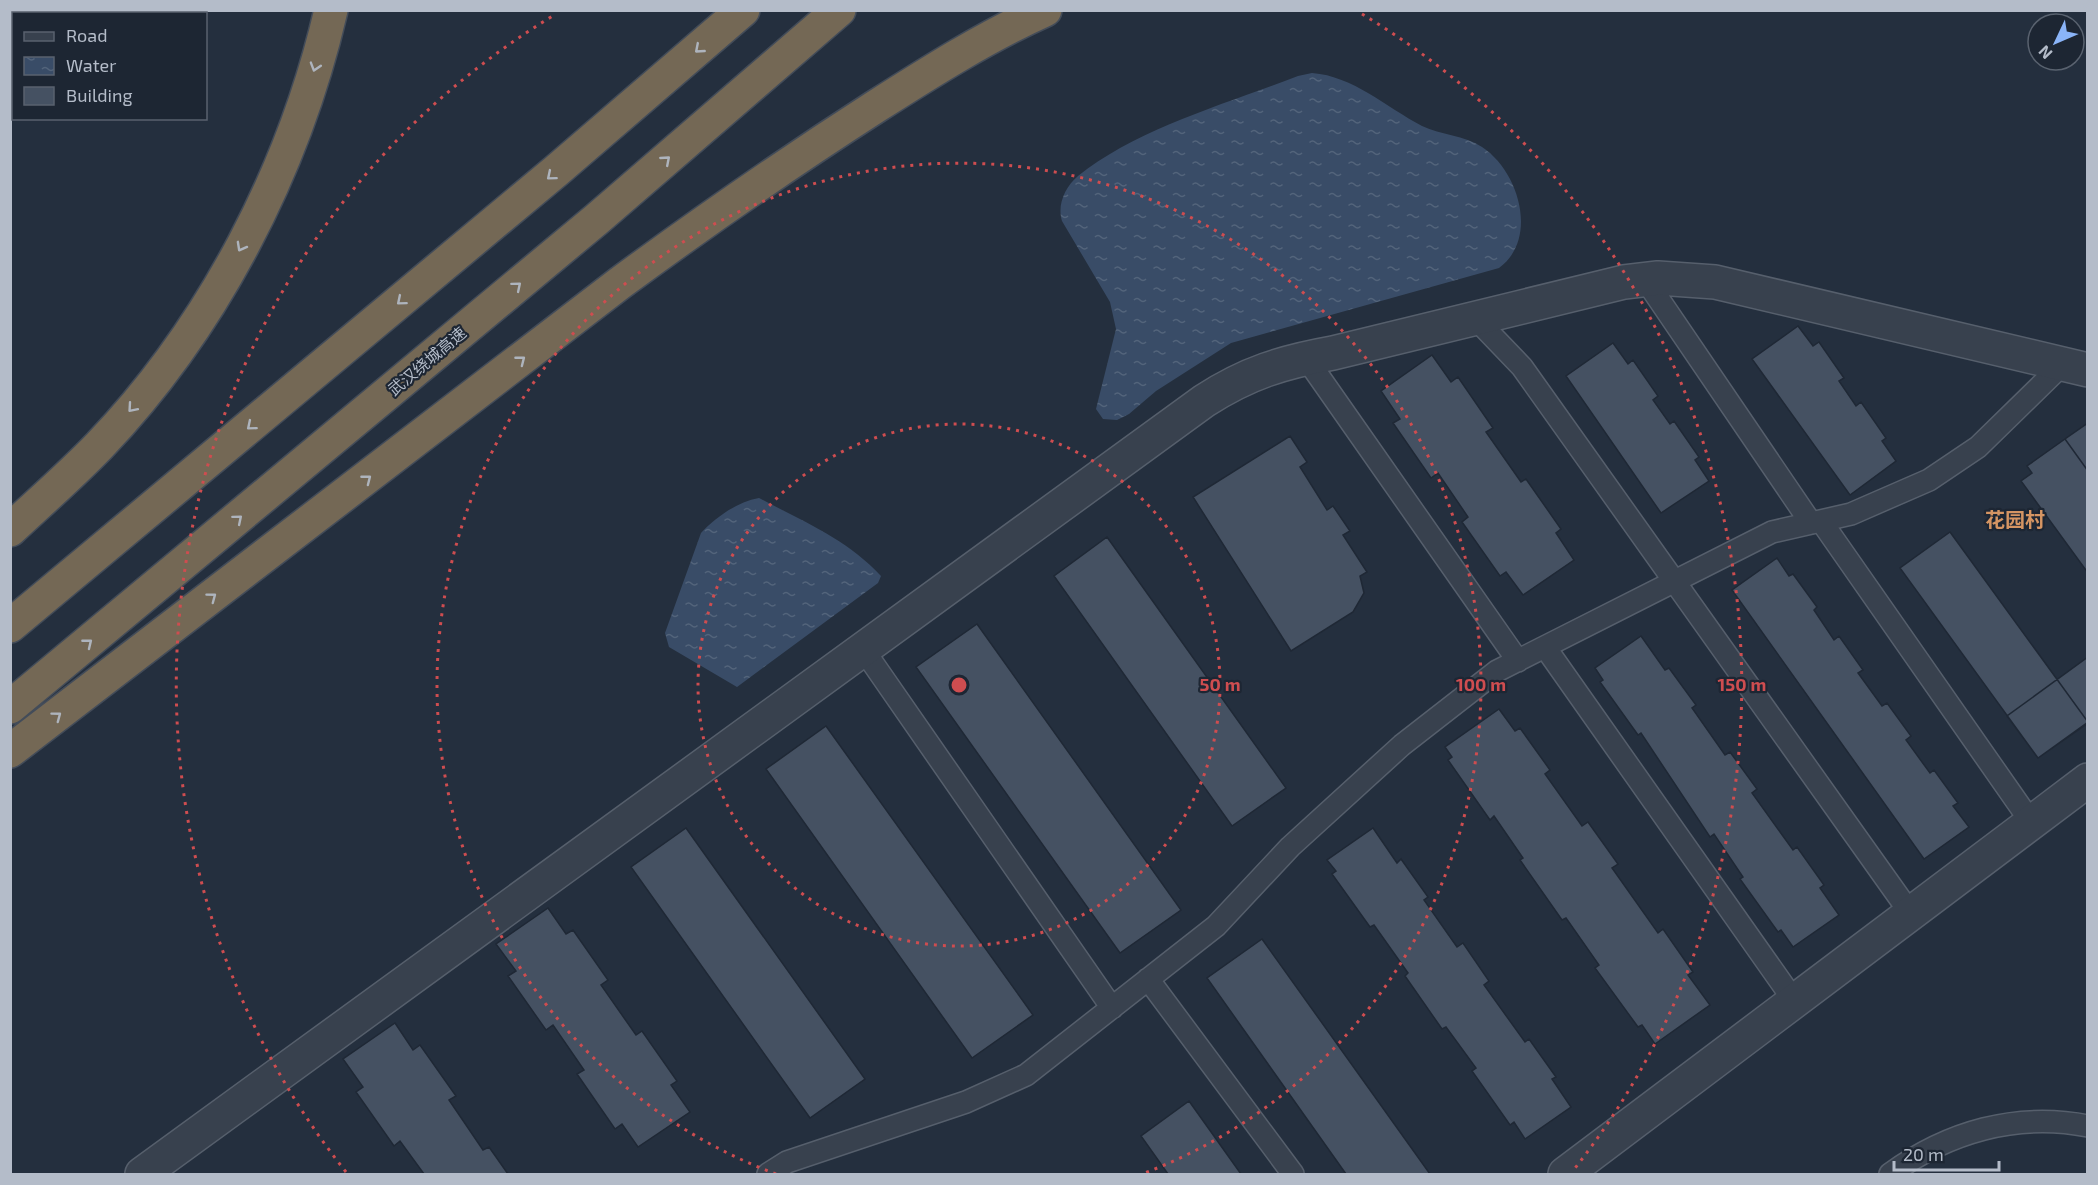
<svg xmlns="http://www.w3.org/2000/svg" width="2098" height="1185" viewBox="0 0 2098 1185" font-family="'Exo 2','Noto Sans SC',sans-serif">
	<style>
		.water { fill: url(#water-ripples) }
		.building { fill: #455162; stroke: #1f2835; stroke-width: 1.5 }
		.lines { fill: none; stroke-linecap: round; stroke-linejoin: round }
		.lane-casing { stroke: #565f6c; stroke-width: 24 }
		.street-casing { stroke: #565f6c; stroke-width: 36 }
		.highway-casing { stroke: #434c59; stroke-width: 36 }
		.lane { stroke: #38414e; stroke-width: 21 }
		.street { stroke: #38414e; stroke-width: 33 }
		.highway { stroke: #746855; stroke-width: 33 }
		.oneway { stroke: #aeb4bd }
		.ring { fill: none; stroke: #ce4d50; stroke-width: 3; stroke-dasharray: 3 6 }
		.labels { text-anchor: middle; stroke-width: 4.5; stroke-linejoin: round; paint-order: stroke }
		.street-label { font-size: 16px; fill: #b4bcc9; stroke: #1d2633 }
		.quarter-label { font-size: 20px; font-weight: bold; fill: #d59563; stroke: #1d2633 }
		.centre { fill: #ce4d50; stroke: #1d2633; stroke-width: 3 }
		.ring-label { font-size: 18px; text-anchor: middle; font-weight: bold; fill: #ce4d50; stroke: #1d2633; stroke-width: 4.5; stroke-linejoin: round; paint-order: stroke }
	</style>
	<defs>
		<pattern id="water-ripples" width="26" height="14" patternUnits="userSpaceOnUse" patternTransform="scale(1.5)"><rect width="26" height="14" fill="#394c67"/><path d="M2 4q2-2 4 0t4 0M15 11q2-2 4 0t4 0" fill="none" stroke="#53647b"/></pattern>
	</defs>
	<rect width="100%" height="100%" fill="#242f3e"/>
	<path class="water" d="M1312 73C1353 76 1386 107 1422 126 1441 135 1464 135 1482 147 1519 171 1539 239 1499 268L1231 343 1156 391 1129 414 1117 420 1103 419 1096 409 1116 329 1110 302 1062 221C1057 205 1065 187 1078 176 1136 129 1228 103 1298 76Z
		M759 498C802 521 847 539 881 576L878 583 737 687 669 647 665 633 701 533C716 517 737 502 759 498Z"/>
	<path class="building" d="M1798 326 1813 346 1819 342 1844 378 1839 381 1856 406 1861 402 1886 438 1882 441 1896 461 1850 495 1752 359Z
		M1613 343 1628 364 1633 360 1658 396 1653 400 1670 424 1674 421 1699 457 1695 460 1709 481 1661 513 1566 376Z
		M1432 355 1451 382 1458 377 1493 428 1486 432 1521 482 1526 479 1561 529 1556 533 1574 560 1523 595 1506 572 1500 576 1462 522 1468 517 1438 473 1431 478 1393 423 1400 419 1381 391Z
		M2088 423V471L2065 439Z
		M1290 436 1307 462 1300 467 1327 510 1333 506 1350 531 1343 535 1367 572 1360 576 1364 593 1353 612 1291 651 1193 497Z
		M2065 439 2088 471V573L2021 481 2032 473 2027 466Z
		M1950 532 2088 722 2038 758 1900 568Z
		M1107 537 1286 788 1232 826 1054 576Z
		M1777 558 1789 576 1793 574 1817 607 1814 610 1834 640 1839 636 1863 670 1858 673 1882 706 1887 703 1911 736 1906 740 1930 773 1934 770 1958 803 1953 806 1969 827 1924 859 1732 590Z
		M977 624 1181 910 1120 953 916 667Z
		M1641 636 1665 670 1669 668 1696 705 1692 708 1725 755 1730 752 1757 789 1752 793 1793 850 1797 847 1824 885 1820 888 1839 915 1793 947 1781 930 1778 932 1740 879 1743 877 1714 834 1710 837 1641 733 1638 735 1600 682 1603 680 1595 668Z
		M2088 657V723L2038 758 2007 716Z
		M1499 709 1515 731 1520 728 1550 770 1545 774 1582 826 1588 822 1618 864 1612 868 1658 933 1663 929 1693 972 1688 975 1710 1005 1655 1044 1642 1025 1638 1027 1595 968 1599 965 1566 918 1562 920 1520 860 1523 858 1494 816 1490 820 1448 760 1452 757 1445 747Z
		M826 726 1033 1015 972 1058 766 769Z
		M686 828 865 1079 810 1118 631 867Z
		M1373 828 1397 863 1401 859 1428 897 1424 900 1457 947 1463 943 1489 981 1484 985 1525 1042 1529 1039 1556 1077 1552 1079 1571 1107 1525 1139 1514 1122 1510 1125 1472 1071 1476 1068 1446 1027 1442 1029 1405 976 1408 973 1374 925 1370 927 1332 874 1336 871 1327 860Z
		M548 908 566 934 573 930 608 980 601 985 636 1035 642 1031 677 1081 671 1085 690 1112 638 1147 622 1124 615 1129 577 1074 584 1070 553 1025 546 1030 508 976 516 971 496 944Z
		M1262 939 1430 1174H1346L1207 978Z
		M395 1023 413 1050 420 1045 456 1096 449 1100 483 1150 489 1147 508 1174H424L400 1141 394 1146 356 1092 363 1087 343 1059Z
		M1189 1101 1241 1174H1168L1141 1136Z"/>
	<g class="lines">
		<g class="lane-casing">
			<path id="lane" d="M1645 279 1811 523
				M1475 318 1522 367 1911 914
				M1306 358 1518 661
				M1821 521 2031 822
				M1545 647 1795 1002
				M863 649 1112 1008
				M1148 979 1293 1174
				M768 1174 787 1162 966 1102 1026 1075 1216 926 1290 847 1402 745 1497 671 1772 532 1851 514 1929 480 1978 447 2063 364
				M1890 1174C1948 1132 2016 1112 2088 1126"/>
		</g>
		<g class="street-casing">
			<path id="street" d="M142 1174 1204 401C1247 373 1283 362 1333 353L1624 282 1658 278 1715 282 2088 370
				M1565 1174 2088 780"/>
		</g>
		<g class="highway-casing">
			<path id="highway" d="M10 530C40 502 71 475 99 446 213 327 294 170 331 10
				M10 626 556 171 743 10
				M10 707 597 219 839 10
				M10 751 620 283C703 222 788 163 875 107 930 72 985 37 1045 10"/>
		</g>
		<use href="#lane" class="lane"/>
		<use href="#street" class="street"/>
		<use href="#highway" class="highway"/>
	</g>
	<defs><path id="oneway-chevron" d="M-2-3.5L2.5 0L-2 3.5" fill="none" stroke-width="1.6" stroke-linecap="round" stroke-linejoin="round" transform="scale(1.5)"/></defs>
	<g class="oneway">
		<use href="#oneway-chevron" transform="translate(699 49) rotate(139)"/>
		<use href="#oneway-chevron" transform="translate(315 67) rotate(107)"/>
		<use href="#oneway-chevron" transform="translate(666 160) rotate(-41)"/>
		<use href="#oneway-chevron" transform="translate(551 176) rotate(140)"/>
		<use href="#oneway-chevron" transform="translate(241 247) rotate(119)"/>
		<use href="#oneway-chevron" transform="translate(517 286) rotate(-40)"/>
		<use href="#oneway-chevron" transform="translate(401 301) rotate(140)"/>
		<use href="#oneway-chevron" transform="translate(521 360) rotate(-38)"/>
		<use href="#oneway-chevron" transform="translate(132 408) rotate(131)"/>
		<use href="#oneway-chevron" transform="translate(251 426) rotate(140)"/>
		<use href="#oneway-chevron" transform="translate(367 479) rotate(-38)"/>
		<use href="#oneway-chevron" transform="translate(238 519) rotate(-40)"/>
		<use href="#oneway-chevron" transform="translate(212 597) rotate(-37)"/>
		<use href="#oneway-chevron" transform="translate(88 643) rotate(-39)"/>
		<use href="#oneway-chevron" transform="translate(57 716) rotate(-37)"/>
	</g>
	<g class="ring">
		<circle cx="959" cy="685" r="261"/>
		<path d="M776 1174A522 522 0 1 1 1142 1174"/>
		<path d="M346 1172A783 783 0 0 1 556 14M1362 14A783 783 0 0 1 1572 1172"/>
	</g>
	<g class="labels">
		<g class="street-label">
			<text transform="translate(427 361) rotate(-40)" y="6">武汉绕城高速</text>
		</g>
		<g class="quarter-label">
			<text x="2015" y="527">花园村</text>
		</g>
	</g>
	<circle cx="959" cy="685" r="9" class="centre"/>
	<g class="ring-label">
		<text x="1220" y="691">50 m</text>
		<text x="1481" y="691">100 m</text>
		<text x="1742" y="691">150 m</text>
	</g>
	<rect width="2098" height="1185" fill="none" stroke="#b4bcc9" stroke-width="24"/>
	<rect x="12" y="12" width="195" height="108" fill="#1d2633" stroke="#59626f" stroke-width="1.5"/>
	<rect x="24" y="32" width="30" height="9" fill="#38414e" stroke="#59626f" stroke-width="1.5"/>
	<text x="66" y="42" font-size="18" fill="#b4bcc9">Road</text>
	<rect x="24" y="57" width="30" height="18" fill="url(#water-ripples)" stroke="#59626f" stroke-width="1.5"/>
	<text x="66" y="72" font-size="18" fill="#b4bcc9">Water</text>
	<rect x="24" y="87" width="30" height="18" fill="#455162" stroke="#59626f" stroke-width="1.5"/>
	<text x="66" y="102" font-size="18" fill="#b4bcc9">Building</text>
	<g transform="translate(2056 42) rotate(226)"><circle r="28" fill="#1d2633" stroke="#59626f" stroke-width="1.5"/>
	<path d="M0-4.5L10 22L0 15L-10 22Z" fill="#8ab4f8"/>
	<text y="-9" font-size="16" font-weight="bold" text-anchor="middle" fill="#b4bcc9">N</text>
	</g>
	<path d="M1894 1161v9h105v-9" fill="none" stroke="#b4bcc9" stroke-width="3"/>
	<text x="1903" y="1161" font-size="18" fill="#b4bcc9" stroke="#1d2633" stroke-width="4.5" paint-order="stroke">20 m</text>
</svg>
